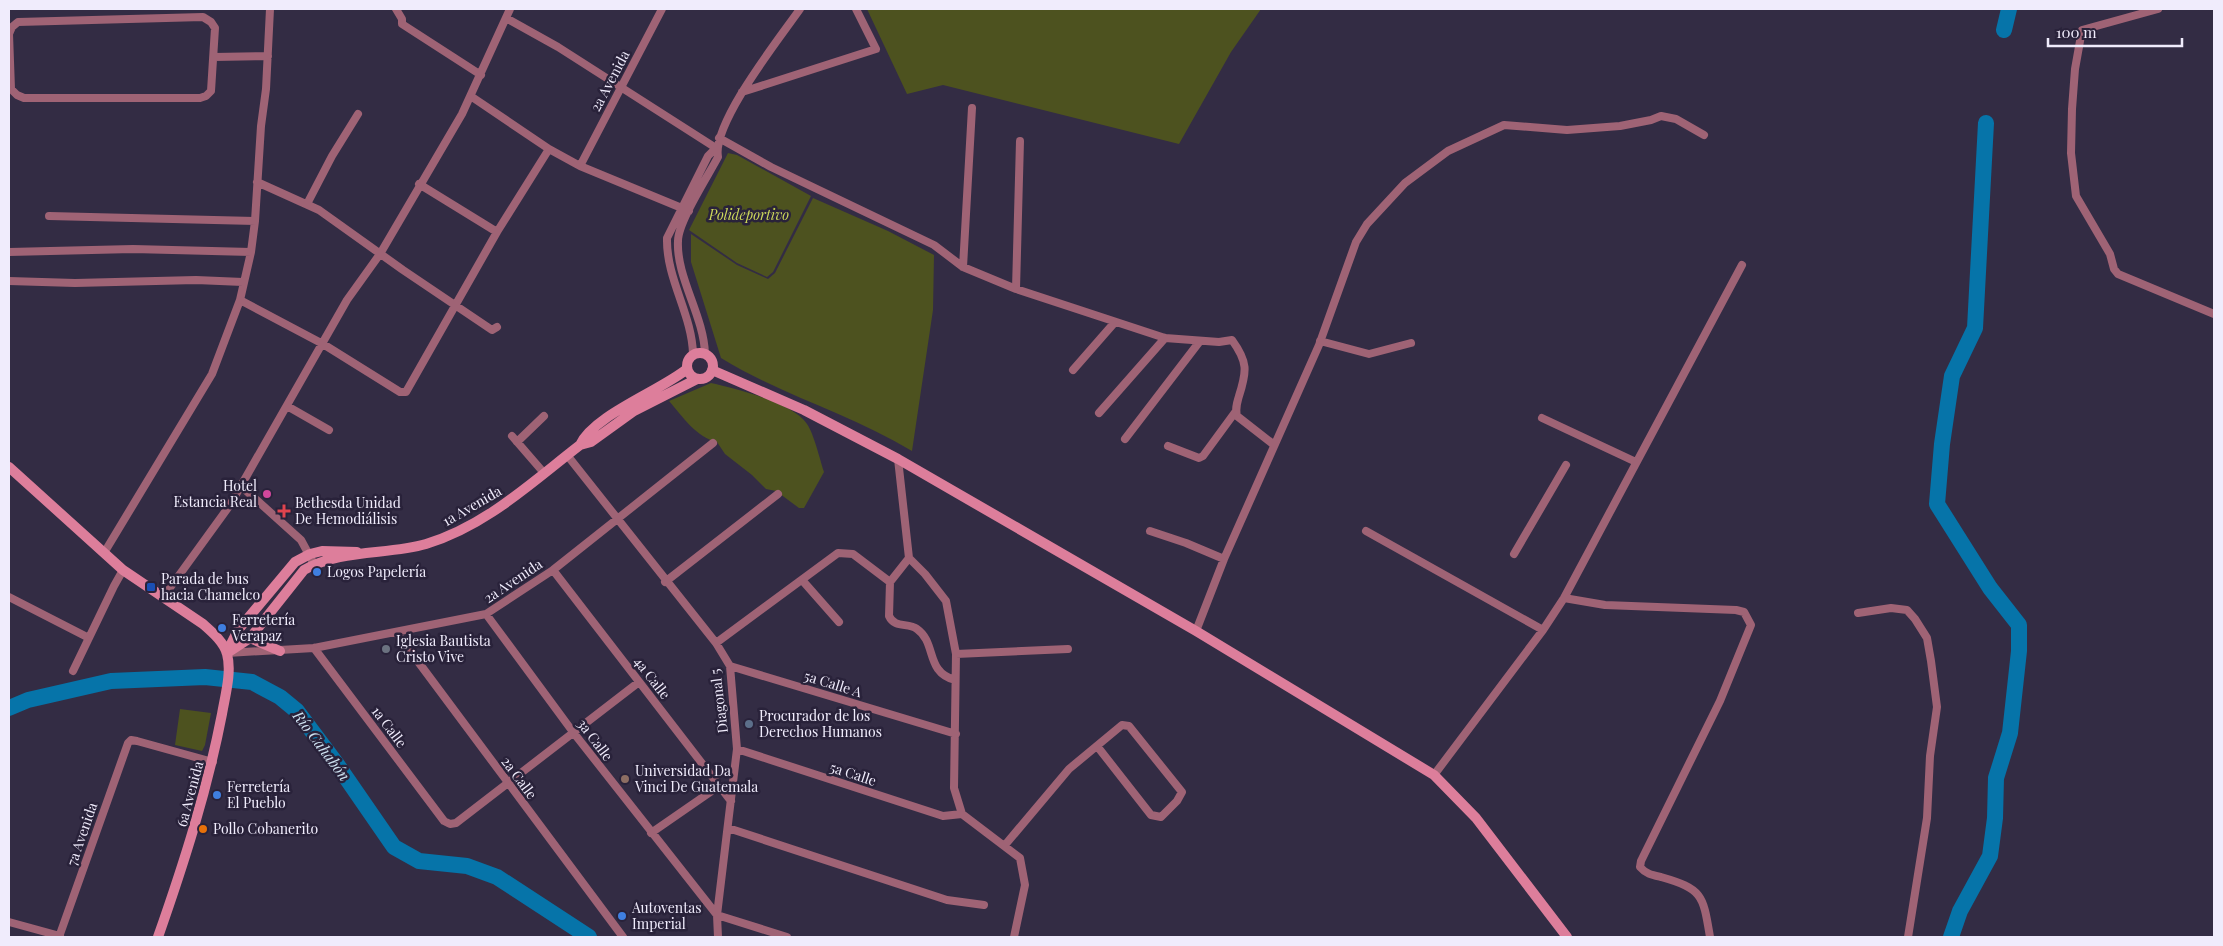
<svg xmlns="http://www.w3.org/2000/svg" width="2223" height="946" viewBox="0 0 2223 946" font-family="'Playfair Display',serif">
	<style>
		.green { fill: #4d521f }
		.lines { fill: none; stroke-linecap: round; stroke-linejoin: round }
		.river { stroke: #0674a9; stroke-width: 16 }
		.street { stroke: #9f6375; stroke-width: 8 }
		.secondary { stroke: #dd7e9b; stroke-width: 10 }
		.hotel-dot { fill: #d1479c; stroke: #29223a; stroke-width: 2 }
		.health-dot { fill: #e0444e; stroke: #29223a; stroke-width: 2 }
		.shop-dot { fill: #3f7fe0; stroke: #29223a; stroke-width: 2 }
		.transit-dot { fill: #1a4fb4; stroke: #29223a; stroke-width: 2 }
		.worship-dot { fill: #6b7280; stroke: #29223a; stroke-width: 2 }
		.service-dot { fill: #5c6f8a; stroke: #29223a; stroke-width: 2 }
		.education-dot { fill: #8d6e63; stroke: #29223a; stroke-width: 2 }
		.food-dot { fill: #e8710a; stroke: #29223a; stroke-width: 2 }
		.labels { text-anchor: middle; stroke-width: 5; stroke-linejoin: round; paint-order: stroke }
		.street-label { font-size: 14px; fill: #f0ecfc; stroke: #29223a }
		.park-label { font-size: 14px; font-style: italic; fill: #cdd85b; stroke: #29223a }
		.poi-label { font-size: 14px; fill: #f0ecfc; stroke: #29223a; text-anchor: start }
		.water-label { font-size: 15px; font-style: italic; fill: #cee2f1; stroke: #29223a }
	</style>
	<rect width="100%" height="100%" fill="#332c44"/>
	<path class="green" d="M867 9H1261L1231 52 1179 144 943 85 907 94Z
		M728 153 737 155 811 196 773 272 767 277 737 263 689 230Z
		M813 198 888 231 934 255 933 310 912 451C851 414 781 395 721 358L691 262V234L737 265 768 279 775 273Z
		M711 383C734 388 794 403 807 424 814 434 820 460 824 472L804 508H799L776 491 766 489 752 475 725 454 717 442C696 437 683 417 669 401Z
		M180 709 211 713 205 745 202 751 175 745Z"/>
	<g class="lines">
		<path class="river" d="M2004 30 2009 9
			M9 708 28 700 111 681 205 677 252 682 280 697 297 711 336 763 394 847 419 861 467 866 497 877 589 937
			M1951 937 1960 911 1990 856 1995 818 1996 778 2010 733 2019 651V625L1990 588 1937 504 1942 444 1952 376 1975 328 1986 123"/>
		<path class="street" d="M396 9 402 19V24L481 75
			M2158 9 2082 30 2075 69 2072 109 2071 153 2076 196 2110 254 2114 269 2118 274 2214 314
			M203 17 211 22 215 28 211 91 206 96 200 98H24L17 95 11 89 9 34 12 27 18 22Z
			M506 18 558 47 716 148
			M214 57 268 56
			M742 92 876 49 856 9
			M472 97 549 149 580 166 689 211
			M719 138 771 167 934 245 963 267 1016 289 1165 338 1219 342 1232 340C1248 362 1247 371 1239 396 1237 403 1235 408 1237 416L1273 444
			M580 166 662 9
			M257 182 319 210 403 270 492 330 497 327
			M419 184 497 232
			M307 204 332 156 358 114
			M49 216 255 221
			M9 252 133 249 251 252
			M963 267 972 108
			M9 281 75 283 196 280 243 282
			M1016 289 1020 141
			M240 300 323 344 400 392H406L497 232 549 149
			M1320 341 1369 354 1411 343
			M693 354C692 314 666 279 667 238L708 156 716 148
			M705 354C704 316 676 277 678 241 678 222 708 176 718 157 712 123 779 39 800 9
			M1073 370 1115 322
			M287 406 329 430
			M1099 413 1165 338
			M1542 418 1636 462
			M512 436 544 473
			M1125 439 1200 341
			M517 442 544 416
			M1168 446 1199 458 1203 456 1236 411
			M567 455 716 643 730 666 737 749 717 915 718 937
			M898 459 909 558 925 574 946 601 956 654 954 788 962 814 1020 858 1025 885 1014 937
			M241 486 301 540 314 564
			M1150 531 1186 543 1224 559
			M1366 531 1543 630
			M104 553 212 374 240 300 251 252 255 221 261 126 266 89 270 9
			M1514 554 1566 465
			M553 570 731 801
			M802 580 839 622
			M665 582 778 494
			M890 582 889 616C895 629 908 622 917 629 937 643 925 672 955 680
			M164 596 230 505 347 300 380 254 462 114 510 9
			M9 597 89 638
			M1564 598 1605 605 1736 610 1744 612 1751 625 1720 701 1641 861 1640 867C1646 874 1652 875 1661 877 1703 889 1703 895 1710 937
			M1858 613 1891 608 1907 610 1915 619 1927 638 1931 661 1937 707 1930 756 1927 818 1908 937
			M486 614 573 732 717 915 787 937
			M1196 631 1224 559 1319 345 1356 242 1367 224 1405 183 1448 151 1504 125 1567 130 1620 126 1651 120 1661 116 1676 119 1704 135
			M396 632 623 937
			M716 643 838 553 853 554 890 582 909 558
			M314 648 444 821 450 824 456 823 639 682
			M227 653 314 648 486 614 553 570 713 443
			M956 654 1068 649
			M730 666 956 734
			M73 671 114 586 123 570
			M737 749 943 816 962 814
			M1434 775 1543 630 1564 598 1742 265
			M728 828 947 900 984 905
			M651 833 719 786
			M1005 845 1069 769 1122 725 1129 726 1182 792 1177 801 1161 817 1151 815 1097 746
			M9 922 60 936
			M59 937 128 743 131 740 137 741 213 762"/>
		<path class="secondary" d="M687 366a13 13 0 1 1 26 0a13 13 0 1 1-26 0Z
			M712 370 804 410 898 459 1196 631 1434 775 1476 818 1567 937
			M580 445C594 415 660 391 687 369
			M9 467 123 570 203 624C212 632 224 642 227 654 232 672 225 696 222 714 207 791 184 863 158 937
			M250 638 280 651
			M227 652 238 630 295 562 310 554 322 551 357 552
			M227 653 250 638 304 570C340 549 388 555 426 544 486 526 532 482 580 445L591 442 634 411 697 379"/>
	</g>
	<circle class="hotel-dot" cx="267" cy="494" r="5"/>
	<path class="health-dot" d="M281.5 503.5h5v5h5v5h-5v5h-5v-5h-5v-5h5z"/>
	<g class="shop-dot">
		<circle cx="317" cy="572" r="5"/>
		<circle cx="222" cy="628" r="5"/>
		<circle cx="217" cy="795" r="5"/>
		<circle cx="622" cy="916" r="5"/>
	</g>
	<rect class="transit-dot" x="146" y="582" width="10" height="10" rx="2.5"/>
	<circle class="worship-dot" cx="386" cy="649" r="5"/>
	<circle class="service-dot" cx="749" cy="724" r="5"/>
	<circle class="education-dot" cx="625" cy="779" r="5"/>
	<circle class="food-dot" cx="203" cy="829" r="5"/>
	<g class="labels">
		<g class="street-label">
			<text transform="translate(610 81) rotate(-62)" y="5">2a Avenida</text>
			<text transform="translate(472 506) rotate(-30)" y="5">1a Avenida</text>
			<text transform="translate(513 581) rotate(-34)" y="5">2a Avenida</text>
			<text transform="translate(652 678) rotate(52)" y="5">4a Calle</text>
			<text transform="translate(833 684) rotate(17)" y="5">5a Calle A</text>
			<text transform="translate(719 701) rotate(-97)" y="5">Diagonal 5</text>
			<text transform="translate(389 727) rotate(53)" y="5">1a Calle</text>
			<text transform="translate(595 740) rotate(53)" y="5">3a Calle</text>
			<text transform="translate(853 774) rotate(18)" y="5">5a Calle</text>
			<text transform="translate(519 778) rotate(53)" y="5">2a Calle</text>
			<text transform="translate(190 794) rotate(-75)" y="5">6a Avenida</text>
			<text transform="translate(82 834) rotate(-71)" y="5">7a Avenida</text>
		</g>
		<g class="park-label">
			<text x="749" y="220">Polideportivo</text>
		</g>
		<g class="poi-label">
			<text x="257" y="491" text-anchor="end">Hotel<tspan x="257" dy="16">Estancia Real</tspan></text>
			<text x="295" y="508">Bethesda Unidad<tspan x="295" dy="16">De Hemodiálisis</tspan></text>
			<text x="327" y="577">Logos Papelería</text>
			<text x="161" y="584">Parada de bus<tspan x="161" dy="16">hacia Chamelco</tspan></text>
			<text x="232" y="625">Ferretería<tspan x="232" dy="16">Verapaz</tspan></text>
			<text x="396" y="646">Iglesia Bautista<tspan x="396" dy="16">Cristo Vive</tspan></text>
			<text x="759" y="721">Procurador de los<tspan x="759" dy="16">Derechos Humanos</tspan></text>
			<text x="635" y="776">Universidad Da<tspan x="635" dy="16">Vinci De Guatemala</tspan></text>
			<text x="227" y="792">Ferretería<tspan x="227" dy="16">El Pueblo</tspan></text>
			<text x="213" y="834">Pollo Cobanerito</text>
			<text x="632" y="913">Autoventas<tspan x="632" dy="16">Imperial</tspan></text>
		</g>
		<g class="water-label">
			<text transform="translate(321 746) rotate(53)" y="5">Río Cahabón</text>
		</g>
	</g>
	<rect width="2223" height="946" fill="none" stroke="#f0ecfc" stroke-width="20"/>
	<path d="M2048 38v8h134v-8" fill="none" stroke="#f0ecfc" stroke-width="2.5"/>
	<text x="2056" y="38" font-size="15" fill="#f0ecfc" stroke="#29223a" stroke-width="4" paint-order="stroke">100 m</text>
</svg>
